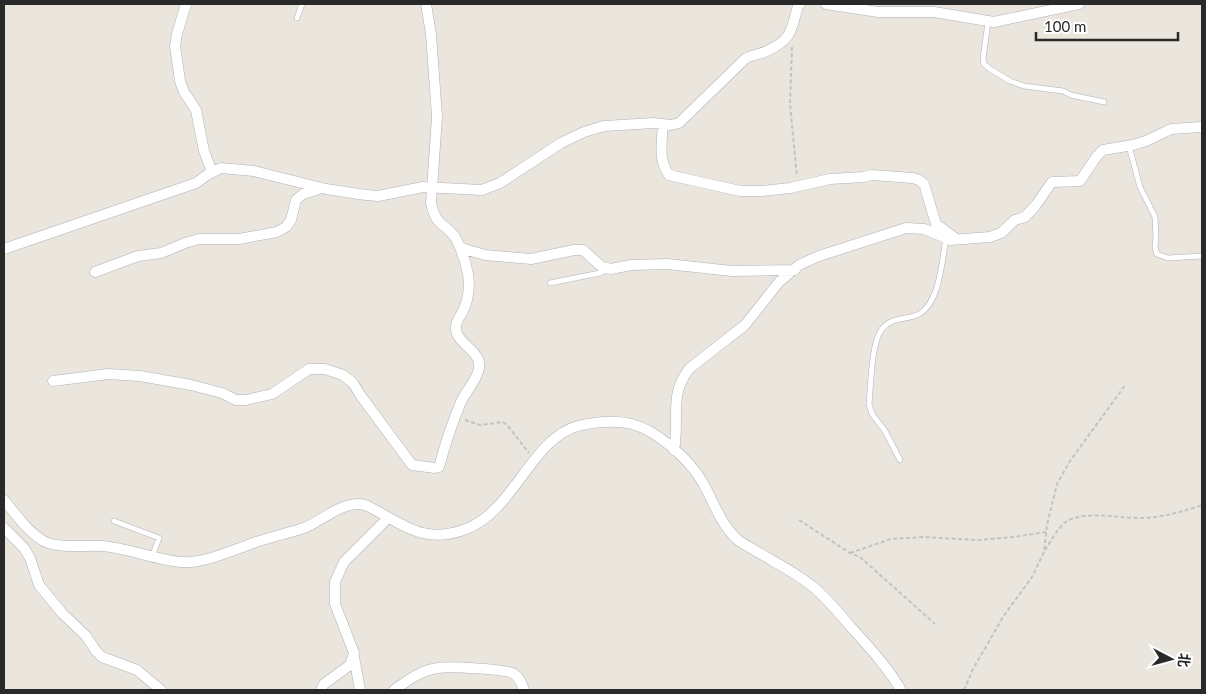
<svg xmlns="http://www.w3.org/2000/svg" width="1206" height="694" viewBox="0 0 1206 694" font-family="Lato,'Noto Sans SC',sans-serif">
	<style>
		.lines { fill: none; stroke-linecap: round; stroke-linejoin: round }
		.lane-casing { stroke: #b0b2bb; stroke-width: 6 }
		.street-casing { stroke: #b0b2bb; stroke-width: 11 }
		.path { stroke: #c3c3c3; stroke-width: 2; stroke-dasharray: 4 2.5; stroke-linecap: butt }
		.lane { stroke: #fff; stroke-width: 5 }
		.street { stroke: #fff; stroke-width: 10 }
	</style>
	<rect width="100%" height="100%" fill="#eae5dd"/>
	<g class="lines">
		<g class="lane-casing">
			<path id="lane" d="M297 18 302 4
				M988 22 983 59 984 64 990 69 1010 81 1024 86 1063 91 1071 95 1104 102
				M1129 146 1140 187 1155 217 1156 237 1155 247 1157 254 1168 258 1202 256
				M550 283 600 273 607 269
				M900 460 885 431 872 414 869 404C871 385 871 343 882 329 891 317 905 320 917 315 940 305 942 260 946 238
				M114 521 159 538 152 557"/>
		</g>
		<g class="street-casing">
			<path id="street" d="M186 4 177 34 175 46 180 81 184 92 196 110 204 151 212 172
				M826 4 878 12H934L994 22 1079 4
				M663 124C662 142 658 160 669 175L740 191H762L790 188 830 179 863 177 872 175 913 178 919 180 924 184 936 224 955 238
				M461 248 485 255 531 259 574 250H583L602 267 611 269 631 265 667 264 732 271 795 270
				M4 249 196 183 207 175 221 168 254 171 326 189 366 195 378 196 423 187 482 190 500 183 561 143 584 132 604 126 654 123 671 125 679 123 745 59C752 54 759 55 767 51 793 39 791 30 798 6L800 4
				M95 272 138 256 161 253 185 243 199 239H239L277 232 286 227 291 220 296 200 303 194 322 188
				M53 381 108 374 140 376 191 385 222 393 236 400H246L272 394 309 369H325L343 375 353 383 361 396 412 465 435 468 439 467C445 445 452 423 461 402 466 391 477 380 479 368 482 350 454 343 456 327 456 321 459 318 462 313 470 297 471 282 466 265 463 255 460 245 455 237 444 222 436 227 431 203L437 117 431 34 426 4
				M674 450C680 420 668 394 690 368L745 325 779 282 799 265 819 256 906 228 924 229 951 240 990 237 1001 233 1015 220 1025 217 1036 205 1052 182 1080 181 1097 156 1103 150 1133 145 1146 141 1171 129 1202 127
				M4 500C15 513 27 531 42 540 55 549 85 545 101 546 129 548 155 560 182 562 202 564 237 549 256 542 272 537 288 533 304 528 322 521 338 504 359 504 367 504 372 509 379 512 410 530 430 543 466 529 514 511 532 438 578 426 594 422 615 420 632 424 658 431 690 460 703 483 713 501 721 525 737 539 742 544 750 547 756 551 774 562 795 572 812 586 826 597 838 612 850 626 868 646 887 666 901 690
				M4 528 24 548 30 558 39 585 62 613 86 636 96 651 102 657 137 670 161 690
				M354 657 360 690
				M321 690 324 684 350 665 354 653 335 604V582L344 562 388 518
				M394 690C407 681 421 670 438 668 449 666 507 669 514 674 520 678 522 684 524 690"/>
		</g>
		<path class="path" d="M792 47 790 104 797 177
			M465 420 480 425 503 422 508 426 529 453
			M799 520 850 553 860 557 935 624
			M1045 550C1052 540 1058 526 1069 520 1088 511 1119 518 1139 518 1161 518 1180 512 1200 506L1202 503
			M850 553 891 539 923 537 977 540 1014 537 1046 532
			M964 690 973 669 1003 617 1032 577 1044 552 1047 525 1057 484 1070 461 1126 384"/>
		<use href="#lane" class="lane"/>
		<use href="#street" class="street"/>
	</g>
	<rect width="1206" height="694" fill="none" stroke="#292929" stroke-width="10"/>
	<g transform="translate(1171 659) rotate(96)" stroke="#ffffff" stroke-width="4" paint-order="stroke">
	<path d="M0-4L9 19L0 12L-9 19Z" fill="#292929"/>
	<text y="-8" font-size="14" font-weight="bold" text-anchor="middle" fill="#292929">北</text>
	</g>
	<path d="M1036 32v8h142v-8" fill="none" stroke="#292929" stroke-width="2.5"/>
	<text x="1044" y="32" font-size="15" fill="#292929" stroke="#ffffff" stroke-width="4" paint-order="stroke">100 m</text>
</svg>
